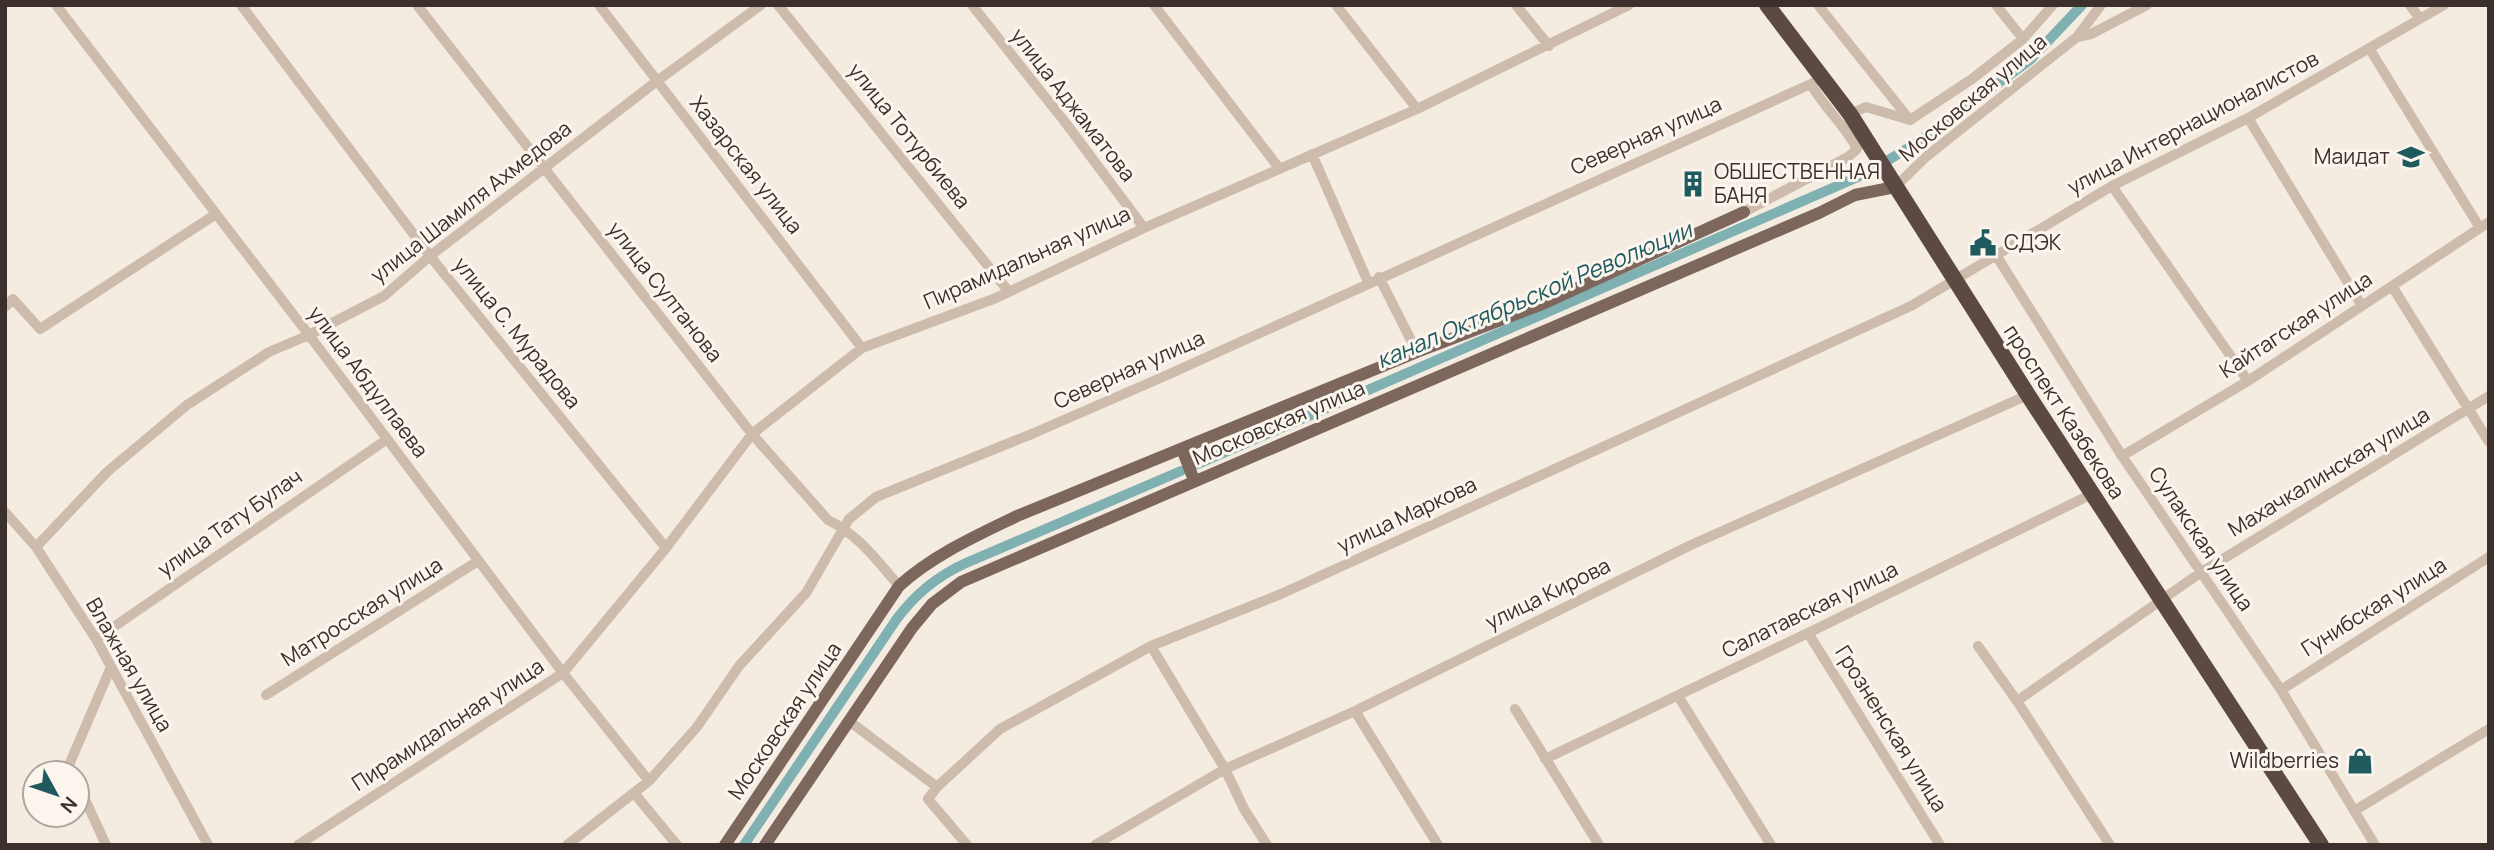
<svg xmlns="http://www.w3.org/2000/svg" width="2494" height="850" viewBox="0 0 2494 850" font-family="Manrope,sans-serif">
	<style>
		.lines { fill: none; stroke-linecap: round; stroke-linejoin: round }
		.canal { stroke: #7fb0b2; stroke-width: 10 }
		.minor { stroke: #cdbbac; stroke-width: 10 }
		.major { stroke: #7d675c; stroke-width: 12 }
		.highway { stroke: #5c4a42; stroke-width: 16 }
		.labels { text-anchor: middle; stroke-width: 6; stroke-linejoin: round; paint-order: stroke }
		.street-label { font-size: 21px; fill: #3b302b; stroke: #fbf5ee }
		.poi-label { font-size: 21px; fill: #3b302b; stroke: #fbf5ee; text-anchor: end }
		.water-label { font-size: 23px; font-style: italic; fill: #1f5a5e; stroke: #fbf5ee }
	</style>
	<rect width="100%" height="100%" fill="#f4ebe1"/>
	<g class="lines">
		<path class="canal" d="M1198 464 1867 173 1918 142 2030 60 2082 5
			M744 845 896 620C915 594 937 576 966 563L1181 471"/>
		<path class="minor" d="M56 5 309 335 563 673 649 781
			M241 5 430 256 666 548
			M417 5 752 434 828 520C859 535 877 561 899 586
			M599 5 862 348
			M778 5 1009 292
			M972 5 1065 122 1144 228
			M1154 5 1279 168
			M1336 5 1417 109
			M1516 5 1549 46
			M1818 5 1910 120
			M1996 5 2023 39
			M2410 5 2420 19
			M2077 37 2091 34 2147 5
			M2369 48 2480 228
			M1850 114 1866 107 1910 120 1972 79 2023 39 2053 5
			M2248 118 2362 306
			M1312 154 1368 282
			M2112 186 2248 381
			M1895 187 1927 156 2077 37 2101 5
			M1744 212 1848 157 1857 149C1845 125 1824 108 1811 84
			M1996 255 2122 456 2281 690 2375 845
			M1379 277 1417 352
			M2392 286 2489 442
			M5 307 13 299 40 329 216 214
			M2122 456 2248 381 2489 222
			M5 512 36 547 96 639 208 845
			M36 547 107 472 187 405 269 352 309 335 384 296 430 256 543 169 657 81 761 5
			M1808 633 1940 845
			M96 639 386 440
			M1151 646 1225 769 1244 809 1267 845
			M1978 646 2017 701 2110 845
			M2281 690 2489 557
			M266 695 478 561
			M1678 696 1771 845
			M2017 701 2200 573 2489 396
			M1515 709 1599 845
			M1355 711 1438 845
			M849 721 937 787
			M1545 759 1808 633 2092 494
			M73 773 69 765 111 667
			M77 782 106 845
			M634 793 677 845
			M2354 811 2489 729
			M298 845 563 673 666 548 752 434 862 348 996 298 1144 228 1417 109 1629 5
			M567 845 649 781 697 727 739 666 806 593 849 519 876 497 1034 433 1165 376 1824 78
			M967 845 928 799 937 787 1000 729 1151 646 1281 594 1911 306 2112 186 2248 118 2444 5
			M1095 845 1225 769 1355 711 1691 545 2028 395"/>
		<path class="major" d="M1182 449 1194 480
			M725 845 899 586C933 555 976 536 1017 516L1417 352 1540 305 1744 212
			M765 845 912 628 932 604 961 582 1819 213 1855 195 1895 187"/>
		<path class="highway" d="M1767 5 1850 114 2028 395 2321 845"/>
	</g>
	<defs>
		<g id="school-bare" transform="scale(2.1)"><path d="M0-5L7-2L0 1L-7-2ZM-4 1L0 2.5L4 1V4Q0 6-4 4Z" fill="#1f5a5e" stroke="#fbf5ee" stroke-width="2.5" paint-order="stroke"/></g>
		<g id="building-bare" transform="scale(2.1)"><path d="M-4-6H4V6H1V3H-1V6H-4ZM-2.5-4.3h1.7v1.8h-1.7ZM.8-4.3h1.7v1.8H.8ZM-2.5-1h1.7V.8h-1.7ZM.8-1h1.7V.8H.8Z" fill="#1f5a5e" stroke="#fbf5ee" stroke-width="2.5" paint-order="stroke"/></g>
		<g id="civic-bare" transform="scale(2.1)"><path d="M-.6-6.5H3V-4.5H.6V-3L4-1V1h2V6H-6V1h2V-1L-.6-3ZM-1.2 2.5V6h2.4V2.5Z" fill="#1f5a5e" stroke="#fbf5ee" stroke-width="2.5" paint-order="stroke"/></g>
		<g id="shop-bare" transform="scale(2.1)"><path d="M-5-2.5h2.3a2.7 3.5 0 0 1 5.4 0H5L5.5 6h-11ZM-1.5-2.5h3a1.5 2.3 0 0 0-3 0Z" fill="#1f5a5e" stroke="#fbf5ee" stroke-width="2.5" paint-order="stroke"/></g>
	</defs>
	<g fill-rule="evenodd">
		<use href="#school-bare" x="2411" y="157"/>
		<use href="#building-bare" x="1693" y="184"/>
		<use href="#civic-bare" x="1983" y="243"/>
		<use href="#shop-bare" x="2360" y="761"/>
	</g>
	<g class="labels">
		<g class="street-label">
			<text transform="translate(1973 98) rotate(-40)" y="7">Московская улица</text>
			<text transform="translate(1073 105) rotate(52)" y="7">улица Аджаматова</text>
			<text transform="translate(2193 123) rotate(-28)" y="7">улица Интернационалистов</text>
			<text transform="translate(909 136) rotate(51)" y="7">улица Тотурбиева</text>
			<text transform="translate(1646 136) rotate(-24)" y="7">Северная улица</text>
			<text transform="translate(746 165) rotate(52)" y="7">Хазарская улица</text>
			<text transform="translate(471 202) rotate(-38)" y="7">улица Шамиля Ахмедова</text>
			<text transform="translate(1027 258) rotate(-24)" y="7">Пирамидальная улица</text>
			<text transform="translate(665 292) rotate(52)" y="7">улица Султанова</text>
			<text transform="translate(2296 325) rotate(-33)" y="7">Кайтагская улица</text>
			<text transform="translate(517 333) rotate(51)" y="7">улица С. Мурадова</text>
			<text transform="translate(1129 370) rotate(-24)" y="7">Северная улица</text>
			<text transform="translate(368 382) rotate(53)" y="7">улица Абдуллаева</text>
			<text transform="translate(2064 412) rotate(57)" y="7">проспект Казбекова</text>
			<text transform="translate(1279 423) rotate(-23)" y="7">Московская улица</text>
			<text transform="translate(2329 472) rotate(-31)" y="7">Махачкалинская улица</text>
			<text transform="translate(1407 515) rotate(-25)" y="7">улица Маркова</text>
			<text transform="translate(230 523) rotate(-35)" y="7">улица Тату Булач</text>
			<text transform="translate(2201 539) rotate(56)" y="7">Сулакская улица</text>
			<text transform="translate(1548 594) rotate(-26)" y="7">улица Кирова</text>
			<text transform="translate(2374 607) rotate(-32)" y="7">Гунибская улица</text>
			<text transform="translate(1810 610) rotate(-26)" y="7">Салатавская улица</text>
			<text transform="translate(362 612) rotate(-32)" y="7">Матросская улица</text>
			<text transform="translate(129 665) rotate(60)" y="7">Влажная улица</text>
			<text transform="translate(785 721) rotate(-56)" y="7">Московская улица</text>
			<text transform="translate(448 725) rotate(-33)" y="7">Пирамидальная улица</text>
			<text transform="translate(1891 729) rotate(58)" y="7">Грозненская улица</text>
		</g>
		<g class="poi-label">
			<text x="2390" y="164">Маидат</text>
			<text x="1714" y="179" text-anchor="start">ОБШЕСТВЕННАЯ<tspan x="1714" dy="24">БАНЯ</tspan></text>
			<text x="2004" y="250" text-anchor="start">СДЭК</text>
			<text x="2339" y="768">Wildberries</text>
		</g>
		<g class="water-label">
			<text transform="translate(1534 295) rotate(-23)" y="8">канал Октябрьской Революции</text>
		</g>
	</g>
	<rect width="2494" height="850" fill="none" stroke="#3b302b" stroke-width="14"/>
	<g transform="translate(56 794) rotate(130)"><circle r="33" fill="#fbf5ee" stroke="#aea6a0" stroke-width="2"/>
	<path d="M0-5L12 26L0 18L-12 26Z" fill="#1f5a5e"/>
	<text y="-10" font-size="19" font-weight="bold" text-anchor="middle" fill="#3b302b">N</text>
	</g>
</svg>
